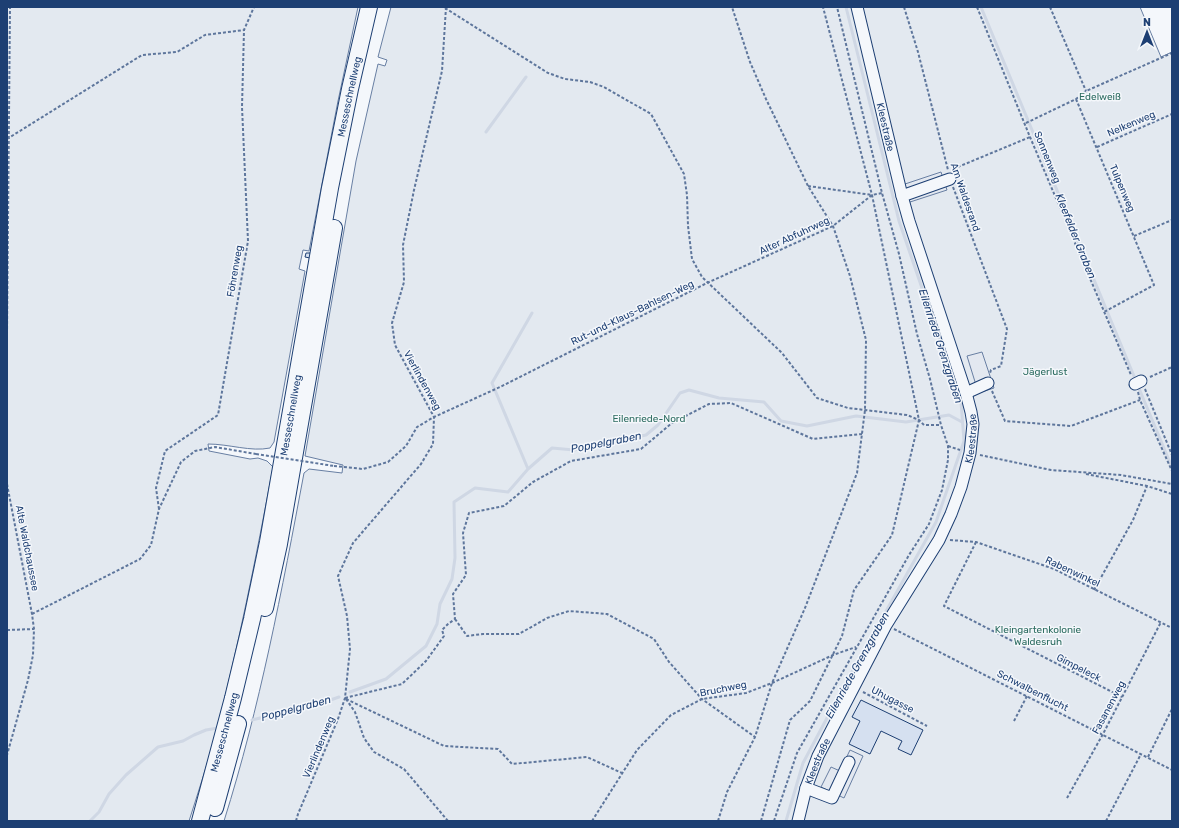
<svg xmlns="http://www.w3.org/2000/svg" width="1179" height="828" viewBox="0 0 1179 828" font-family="Rubik,sans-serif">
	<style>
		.green { fill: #e3e9f0; stroke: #687fa3 }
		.parking { fill: #e3e8f0; stroke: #687fa3 }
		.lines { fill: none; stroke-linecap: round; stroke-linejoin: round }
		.stream { stroke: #cfd7e4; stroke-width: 3 }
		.building { fill: #d5e0f0; stroke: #1d3f73 }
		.minor-casing { stroke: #1d3f73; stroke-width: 13 }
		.highway-casing { stroke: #1d3f73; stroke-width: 18 }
		.path { stroke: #5e769c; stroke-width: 2; stroke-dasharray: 3 2; stroke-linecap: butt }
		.minor { stroke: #f4f7fb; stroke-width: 11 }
		.highway { stroke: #f4f7fb; stroke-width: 16 }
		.path-bridge { stroke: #5e769c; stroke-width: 2; stroke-dasharray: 3 2; stroke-linecap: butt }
		.labels { text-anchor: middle; stroke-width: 3; stroke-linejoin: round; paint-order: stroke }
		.park-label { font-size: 10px; fill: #2c6c60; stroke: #f4f7fb }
		.street-label { font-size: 10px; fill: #1d3f73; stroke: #f4f7fb }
		.water-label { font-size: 11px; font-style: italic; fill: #1d3f73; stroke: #f4f7fb }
	</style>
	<rect width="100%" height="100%" fill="#f4f7fb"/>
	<path class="green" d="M7 7H358L338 101 309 251 303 250 299 269 305 271 274 442 270 448C251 452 229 444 208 444L209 451 250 459 258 458 267 461 273 467C256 558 238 648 215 737 207 765 198 793 189 821H7Z
		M391 7H1140L1161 57 1172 52V821H224C260 707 282 590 304 473L309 469 342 473 343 465 305 456 356 161 378 64 385 66 387 60 378 57Z"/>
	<path class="parking" d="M941 172 947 190 907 203 902 185Z
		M982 352 994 388 972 395 976 385 967 356Z
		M850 750 863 756 844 798 821 787 831 767 840 771Z"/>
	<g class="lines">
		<path class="stream" d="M981 7 1136 381
			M486 132 526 77
			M1138 386 1171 465
			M528 469 492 383 532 313
			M350 692 386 679 426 646 437 624 440 604 452 579 455 558 454 502 475 488 508 492 528 469 552 448 574 450 646 435 658 425 680 393 689 390 719 398 764 402 781 421 807 426 856 416 906 422 949 415 962 422
			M252 720C282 712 311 707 339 697
			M90 821 99 812 109 794 126 775 158 747 183 741 194 735 206 730 218 728
			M786 821 803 763 843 688 936 522 964 441 961 402 899 221 846 7"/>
	</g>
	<path class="building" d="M306 253H311L310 258 305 257Z
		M861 700 923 730 911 755 898 749 902 741 881 731 870 754 849 744 860 721 852 717Z"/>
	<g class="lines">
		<g class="minor-casing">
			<g id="minor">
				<path d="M902 196 950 179"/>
				<path d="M1135 384 1141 381"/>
				<path d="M966 393 988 383"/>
				<path d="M806 788 832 798 849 762"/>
				<path id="s1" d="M798 821 806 788 818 756 886 625 939 540 951 514 961 487 970 453 973 424 971 412 966 393 909 221 902 196 857 7"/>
			</g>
		</g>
		<g class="highway-casing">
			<g id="highway">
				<path d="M265 608 279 544 334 228"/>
				<path d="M215 808 238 724"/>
				<path id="s2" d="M200 821 233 698 252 619 268 542 330 188 350 89 369 7"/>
			</g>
		</g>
		<path class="path" d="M904 7 918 52 948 170
			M977 7 1030 137 1131 375
			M1050 7 1086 91
			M445 8 548 73 565 79 590 82 604 87 651 114 684 174 687 195 688 226 692 259 702 277 782 353 817 398 848 408 907 415 919 420 924 425H941
			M1076 99 1154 285 1104 312
			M1026 123 1076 99 1086 91 1172 53
			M7 139 142 55 177 52 205 35 244 30
			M1097 147 1172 114
			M953 169 1030 137
			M808 186 872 195
			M953 187 1007 329 1001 366 991 370 990 373
			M1134 236 1172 220
			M7 334 10 7
			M1150 377 1172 367
			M1145 389 1172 455
			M992 391 1005 421 1071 426 1140 400
			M1138 392 1140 400 1172 471
			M948 446 960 450
			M980 455 1051 470 1121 475 1172 484
			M334 466 363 469 388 462 406 446 417 427 434 417 500 387 707 283 833 226 872 195 882 193
			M1086 474 1147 486 1172 494
			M7 484 32 614 34 629 33 655 28 680 7 755
			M159 509 156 488 165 451 218 415 248 241 242 107 244 30 254 7
			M950 540 976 542 1054 569 1172 628
			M976 542 944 606 1122 697
			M1094 590 1133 520 1147 486
			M32 614 140 559 151 545 159 509 181 462 195 451 215 447 256 454
			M455 619 467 636 483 634H519L547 618 569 611 607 614 654 639 669 662 702 699 755 737
			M894 629 1172 770
			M7 630 34 629
			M863 692 927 726
			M345 698 402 684 426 661 444 636 442 630 448 624 455 619 453 594 466 575 463 533 469 513 504 506 533 482 571 461 641 449 672 423 709 404 731 403 813 439 862 434
			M346 699 444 746 498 749 512 764 587 757 622 773
			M346 699 355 712 364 738 374 752 404 769 448 821
			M1014 721 1027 696
			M1148 757 1172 709
			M1067 798 1103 734 1161 622
			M296 821 298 814 338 719 345 698 350 649 347 616 338 576 353 543 421 464 433 444 434 417 395 345 392 323 404 282 403 245 414 190 442 71 446 7
			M592 821 637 750 671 715 702 699 746 693 772 683 833 655 856 647
			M718 821 727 792 755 737 772 683 805 608 857 473 865 410 866 340 850 276 833 226 808 186 766 99 750 62 732 7
			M761 821 790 720 810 701 842 636 854 590 892 535 919 420 872 195 823 7
			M774 821 797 753 909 555 929 524 942 490 948 460V446L941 425 930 379 917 334 899 254 882 193 837 7
			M1106 821 1141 754"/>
		<use href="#minor" class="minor"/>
		<use href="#highway" class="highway"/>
		<path class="path-bridge" d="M256 454 334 466"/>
	</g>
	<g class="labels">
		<g class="park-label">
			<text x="1100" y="100">Edelweiß</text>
			<text x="1045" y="375">Jägerlust</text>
			<text x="649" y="422">Eilenriede-Nord</text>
			<text x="1038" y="633">Kleingartenkolonie<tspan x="1038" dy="12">Waldesruh</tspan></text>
		</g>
		<g class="street-label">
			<text dy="4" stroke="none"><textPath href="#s2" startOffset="740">Messeschnellweg</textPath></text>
			<text transform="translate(1131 123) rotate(-23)" y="4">Nelkenweg</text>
			<text transform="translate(886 127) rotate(77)" y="4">Kleestraße</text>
			<text transform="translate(1048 157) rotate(68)" y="4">Sonnenweg</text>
			<text transform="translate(1123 188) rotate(67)" y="4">Tulpenweg</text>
			<text transform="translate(966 197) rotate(71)" y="4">Am Waldesrand</text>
			<text transform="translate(794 235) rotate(-25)" y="4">Alter Abfuhrweg</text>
			<text transform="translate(234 271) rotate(-80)" y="4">Föhrenweg</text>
			<text transform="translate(632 312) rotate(-26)" y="4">Rut-und-Klaus-Bahlsen-Weg</text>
			<text transform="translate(423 380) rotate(61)" y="4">Vierlindenweg</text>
			<text dy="4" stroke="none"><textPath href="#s2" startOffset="416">Messeschnellweg</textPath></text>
			<text dy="4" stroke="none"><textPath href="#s1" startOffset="423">Kleestraße</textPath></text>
			<text transform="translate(28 548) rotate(79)" y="4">Alte Waldchaussee</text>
			<text transform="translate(1073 571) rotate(25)" y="4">Rabenwinkel</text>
			<text transform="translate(1079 667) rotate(27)" y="4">Gimpeleck</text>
			<text transform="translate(723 688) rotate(-11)" y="4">Bruchweg</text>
			<text transform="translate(1033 690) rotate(27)" y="4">Schwalbenflucht</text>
			<text transform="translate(893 699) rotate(27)" y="4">Uhugasse</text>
			<text transform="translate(1108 707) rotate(-62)" y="4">Fasanenweg</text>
			<text dy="4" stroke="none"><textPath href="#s2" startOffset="92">Messeschnellweg</textPath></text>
			<text transform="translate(318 747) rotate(-67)" y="4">Vierlindenweg</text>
			<text dy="4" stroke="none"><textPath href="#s1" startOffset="63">Kleestraße</textPath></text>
		</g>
		<g class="water-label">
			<text transform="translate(1076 236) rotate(68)" y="4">Kleefelder Graben</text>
			<text transform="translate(941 346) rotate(72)" y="4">Eilenriede Grenzgraben</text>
			<text transform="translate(606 442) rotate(-11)" y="4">Poppelgraben</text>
			<text transform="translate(857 665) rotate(-61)" y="4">Eilenriede Grenzgraben</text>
			<text transform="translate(296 708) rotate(-15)" y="4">Poppelgraben</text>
		</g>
	</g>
	<rect width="1179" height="828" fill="none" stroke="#1d3f73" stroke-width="16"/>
	<g transform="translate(1147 32)" stroke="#f4f7fb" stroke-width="3" paint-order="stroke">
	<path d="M0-3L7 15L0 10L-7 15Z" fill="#1d3f73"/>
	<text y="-6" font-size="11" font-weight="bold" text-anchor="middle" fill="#1d3f73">N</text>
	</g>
</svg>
